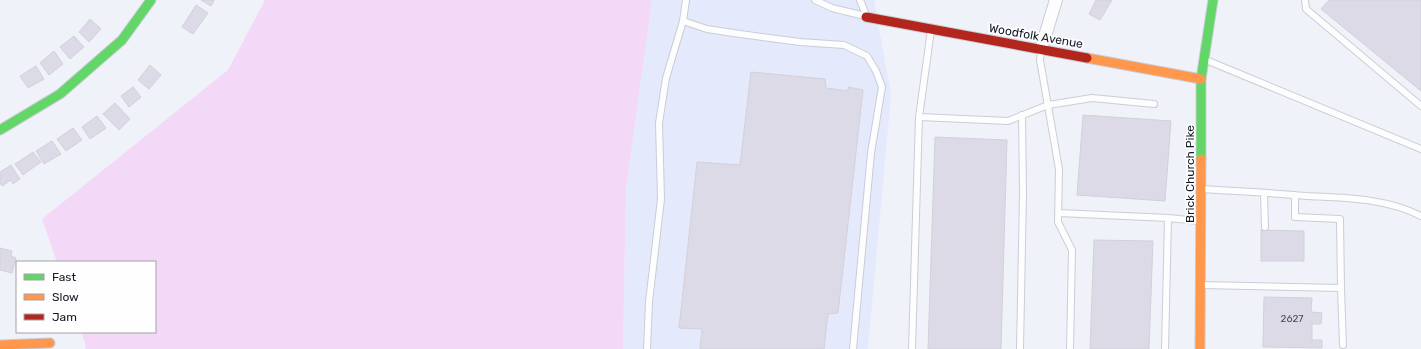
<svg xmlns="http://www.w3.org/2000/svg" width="1421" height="349" viewBox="0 0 1421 349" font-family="Rubik,sans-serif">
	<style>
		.built { fill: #e4eafb }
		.green { fill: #f3d8f7 }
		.building { fill: #dbdae6; stroke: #d2d0da }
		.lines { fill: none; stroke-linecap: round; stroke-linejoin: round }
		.lane-casing { stroke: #cacdd7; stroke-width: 8 }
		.street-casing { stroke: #cacdd7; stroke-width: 14 }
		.fast-casing { stroke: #cacdd7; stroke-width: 11 }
		.slow-casing { stroke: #cacdd7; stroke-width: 11 }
		.jam-casing { stroke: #cacdd7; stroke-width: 11 }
		.lane { stroke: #fdfdfe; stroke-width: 6 }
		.street { stroke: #fdfdfe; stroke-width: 12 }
		.fast { stroke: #63d668; stroke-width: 9 }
		.slow { stroke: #ff974d; stroke-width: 9 }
		.jam { stroke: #b3261e; stroke-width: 9 }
		.labels { text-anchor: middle; stroke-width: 3.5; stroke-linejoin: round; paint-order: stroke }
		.number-label { font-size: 10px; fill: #4a4c58 }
		.street-label { font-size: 12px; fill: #151924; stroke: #fefefe }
	</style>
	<rect width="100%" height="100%" fill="#f0f2fa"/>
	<path class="built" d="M652 0H874L891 95 868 349H623L626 188Z"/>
	<path class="green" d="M265 0H652L626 188 623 349H85L86 346 81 332H155V262H57L42 219 228 70Z"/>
	<path class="building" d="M201 0H214L211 6Z
		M1096 0H1112L1100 20 1089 14Z
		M1329 0H1421V91L1321 9Z
		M196 5 208 13 193 34 182 27Z
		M90 19 101 29 89 42 79 32Z
		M74 36 84 47 70 59 60 47Z
		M54 51 63 64 49 75 40 63Z
		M150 65 161 75 149 89 138 80Z
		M36 66 44 79 28 88 20 76Z
		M751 72 825 79 826 88 848 91V87L863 90 838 313 828 314 824 349H700L702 329 679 328 697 162 740 165Z
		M133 87 141 97 129 107 121 96Z
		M115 103 130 119 119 130 103 114Z
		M1083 115 1171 121 1165 201 1077 195Z
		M97 116 106 128 90 139 82 127Z
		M73 128 82 140 66 151 57 139Z
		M935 137 1007 140 1001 349H928Z
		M52 141 61 154 44 164 36 151Z
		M33 152 41 162 23 175 15 164Z
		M11 165 20 179 13 184 11 180 2 186 0 183V172Z
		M1261 230 1304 231V261H1261Z
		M1094 240 1153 241 1149 349H1090Z
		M0 248 12 251 11 256 16 258 12 273 0 270Z
		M1264 297 1312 298 1311 312 1322 313 1321 324H1312V340H1322V348L1263 347Z"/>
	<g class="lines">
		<g class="lane-casing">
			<path id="lane" d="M815 0 832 8 865 16
				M860 0 866 15
				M1305 0 1306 9 1421 106
				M683 21 707 29 740 34 800 42 844 45 867 56 876 71 882 87 871 153 853 349
				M931 30 919 117 1008 121 1048 105 1092 98 1154 104
				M1041 51 1040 60 1059 169 1058 222 1072 250 1070 349
				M1206 60 1421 149
				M1202 189C1237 191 1272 193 1307 196 1345 198 1386 198 1421 216
				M1264 193 1265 227
				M1295 195V217L1340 219 1341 288
				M1059 213 1168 218
				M1201 285 1341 288 1343 345
				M647 349 649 302 661 199 659 123 666 78 683 21 686 0
				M912 349 919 117
				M1020 349 1023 193 1022 115
				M1165 349 1168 218 1199 221"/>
		</g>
		<g class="street-casing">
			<path id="street" d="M1041 49 1056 0"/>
		</g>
		<g class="fast-casing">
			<path id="fast" d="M0 130 60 94 122 40 151 0
				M1201 159V79L1213 0"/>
		</g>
		<g class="slow-casing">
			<path id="slow" d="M1087 58 1201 79
				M0 345 50 343
				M1200 349 1201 159"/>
		</g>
		<g class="jam-casing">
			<path id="jam" d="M866 17 1087 58"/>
		</g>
		<use href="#lane" class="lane"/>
		<use href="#street" class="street"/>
		<use href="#fast" class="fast"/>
		<use href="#slow" class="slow"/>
		<use href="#jam" class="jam"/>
	</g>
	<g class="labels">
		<g class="number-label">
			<text x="1292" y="322">2627</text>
		</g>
		<g class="street-label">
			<text transform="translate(1036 36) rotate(10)" y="4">Woodfolk Avenue</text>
			<text transform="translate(1190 174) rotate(-90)" y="4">Brick Church Pike</text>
		</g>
	</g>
	<rect x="16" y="261" width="140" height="72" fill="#fefefe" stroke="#a1a2a7"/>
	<rect x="24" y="274" width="20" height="6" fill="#63d668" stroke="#a1a2a7"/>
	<text x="52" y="281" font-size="12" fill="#151924">Fast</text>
	<rect x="24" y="294" width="20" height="6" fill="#ff974d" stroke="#a1a2a7"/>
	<text x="52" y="301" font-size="12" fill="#151924">Slow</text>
	<rect x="24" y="314" width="20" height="6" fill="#b3261e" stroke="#a1a2a7"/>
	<text x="52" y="321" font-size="12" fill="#151924">Jam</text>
</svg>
